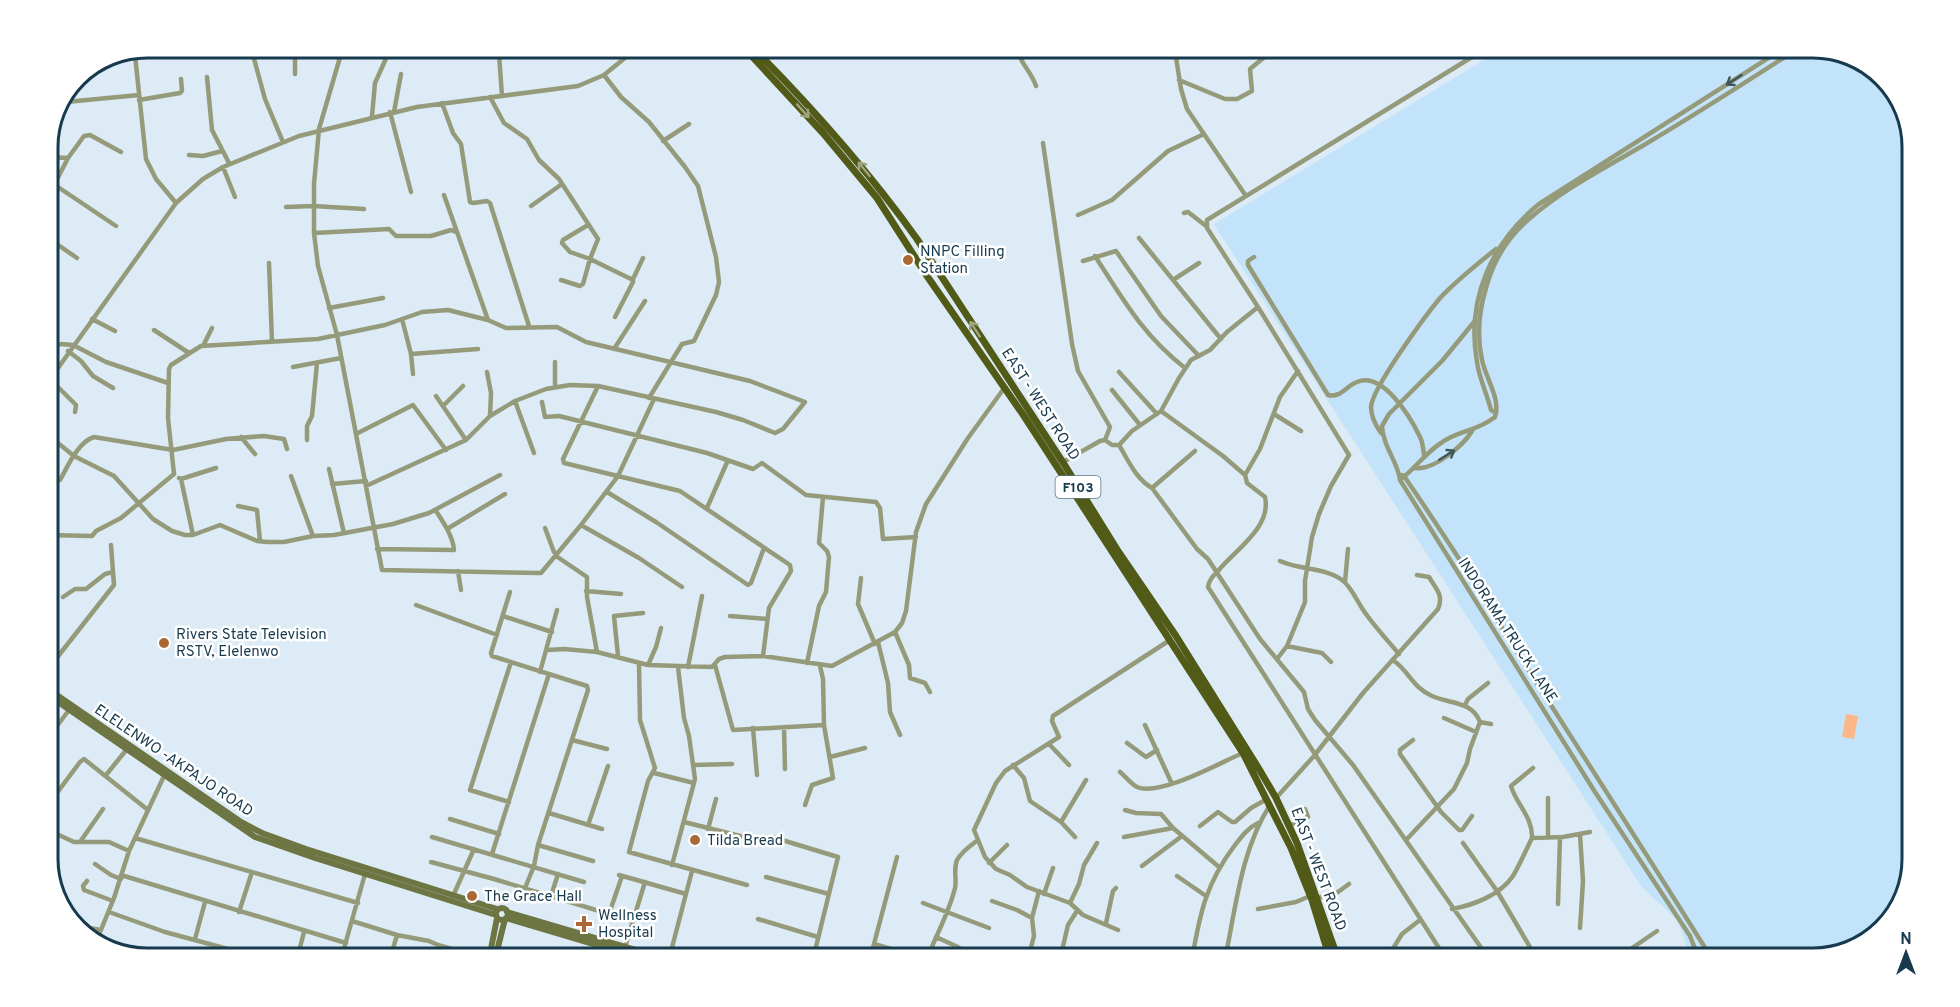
<svg xmlns="http://www.w3.org/2000/svg" width="1960" height="1007" viewBox="0 0 1960 1007" font-family="Overpass,sans-serif">
	<style>
		.built { fill: #c2e3f9 }
		.green { fill: #fbb787 }
		.lines { fill: none; stroke-linecap: round; stroke-linejoin: round }
		.minor { stroke: #959b7a; stroke-width: 4.5 }
		.secondary { stroke: #6d7543; stroke-width: 6 }
		.primary { stroke: #525a17; stroke-width: 7 }
		.oneway { stroke: #3e575b }
		.oneway2 { stroke: #a0a47f }
		.poi-dot { fill: #ab6835; stroke: #fff; stroke-width: 2 }
		.labels { text-anchor: middle; stroke-width: 5; stroke-linejoin: round; paint-order: stroke }
		.shield { fill: #fff; stroke: #5d7583; stroke-width: 1.5 }
		.shield-label { font-size: 14px; font-weight: bold; fill: #183a4e }
		.poi-label { font-size: 15px; fill: #183a4e; stroke: #fff; text-anchor: start }
		.street-label { font-size: 15px; fill: #183a4e; stroke: #fff }
		.rim { fill: none; stroke: #183a4e; stroke-width: 3 }
	</style>
	<rect width="100%" height="100%" fill="#dcebf5"/>
	<path class="built" d="M1812 48 1856 58 1895 93 1912 141V859L1902 903 1867 942 1813 959H1691L1678 921 1641 886 1214 224 1502 49Z"/>
	<path class="green" d="M1846 714 1858 716 1854 739 1842 737Z"/>
	<g class="lines">
		<path class="minor" d="M1018 51C1019 61 1032 73 1036 86
			M1175 51 1181 89 1187 109 1246 196
			M917 52H925
			M341 54 319 129 314 184V233L318 266 337 335 382 570 541 573 581 525 618 476 654 399
			M499 54 502 96
			M135 55 146 159 156 179 176 203
			M252 55 295 56
			M253 55 265 99 283 142
			M295 55V74
			M108 57V58
			M604 75 621 97 649 122 685 167 698 186 716 257 719 282 716 295 694 341 682 344 649 398
			M207 77 212 130 229 163
			M1179 80 1225 99H1237L1252 91 1250 69 1273 50
			M490 97 504 123 527 139 539 160 559 179 598 239 590 259 583 284 580 286 561 280
			M139 100 180 93 182 91 181 79
			M66 102 139 95
			M442 103 453 133 461 144 470 202 473 203 487 201 490 203 529 326
			M390 112 411 192
			M394 112 401 74
			M372 116 375 83 388 54
			M663 141 689 124
			M1043 143 1072 344 1078 371 1110 427 1105 440
			M189 155 203 156 222 151
			M48 157 68 158
			M223 167 235 197
			M55 185 116 226
			M444 195 488 320
			M48 197 68 158 84 136 90 135 121 152
			M531 206 562 184
			M286 207 313 206 364 209
			M1184 213 1188 212 1206 226
			M1078 215 1112 200 1168 151 1204 134
			M588 225 563 240 562 243 570 252 590 259 631 279 634 277 643 258
			M314 233 389 229 396 236H431L451 230 456 232
			M48 238 77 258
			M1139 238 1221 339
			M1095 256C1124 301 1143 335 1185 368
			M1254 257 1248 261V265L1328 395C1341 398 1346 386 1357 382 1383 371 1411 418 1420 437 1423 442 1423 449 1424 455
			M48 258 55 243
			M1083 261 1116 251 1161 316 1199 356
			M269 263 272 342
			M1173 280 1199 263
			M329 308 383 298
			M615 317 633 282V278
			M92 319 115 331
			M402 319 411 354 413 374
			M1474 322 1442 361 1389 414 1382 426C1383 447 1398 462 1400 480L1595 792 1690 936 1699 959
			M154 330 189 353
			M203 346 212 328
			M48 349 61 344 73 345 106 362 168 383
			M614 349 645 301
			M68 351 81 361 93 376 113 388
			M411 354 478 349
			M555 362V387
			M293 367 341 358
			M487 372 491 393 490 416
			M1119 372 1157 414
			M50 379 76 405 75 412
			M48 382 176 203 203 179 223 167 299 136 417 107 578 86 604 75 631 53
			M598 386 563 459 564 463 680 491 790 565 791 571 769 608 763 656
			M1112 390 1140 425
			M436 396 466 440
			M515 401 534 453
			M542 402 545 417 559 416 707 453 753 469 762 463 806 495 876 502 880 508 883 539 916 537
			M443 406 463 386
			M1161 411 1223 456 1245 475 1247 483 1265 497C1272 527 1235 550 1218 571 1213 576 1209 580 1208 587L1446 959
			M1496 413 1491 410C1487 394 1479 378 1477 362 1466 300 1491 243 1539 204L1784 48
			M1274 414 1301 431
			M1381 433C1376 426 1371 417 1371 407 1372 388 1426 315 1440 298 1457 280 1476 265 1496 249
			M356 434 413 405 446 450
			M48 435 74 456 114 476 153 519 172 531 185 535H193L220 525 257 541 267 542H284L313 536 334 535 393 524 429 513 500 475
			M241 437 255 454
			M307 440V426L312 416 317 363
			M1119 445C1128 460 1136 479 1152 488L1195 451
			M1063 462 1100 441 1105 440 1112 445H1119L1132 431 1161 411 1179 378 1191 360 1210 350 1227 332 1258 307
			M1415 468C1433 471 1463 446 1472 431
			M329 469 344 533
			M174 474 168 418 169 369 171 365 201 346 318 339 385 325 422 312 448 310 488 320 506 328 557 327 586 342 750 381 805 402 783 429 775 433 743 420 716 412 598 386 570 385 546 389 515 401 490 416 466 440 366 486
			M1245 475 1260 449 1280 397 1298 371
			M1402 475 1404 476C1430 514 1455 552 1479 590 1492 611 1504 632 1517 652 1582 754 1648 856 1712 959
			M291 476 313 536
			M179 478 181 479 216 468
			M181 479 193 535
			M60 480C68 466 78 442 94 437L173 450 226 439 264 436 284 439 287 449
			M1400 480C1415 469 1424 454 1441 443 1459 430 1476 432 1495 417 1501 399 1486 379 1482 360 1477 337 1479 311 1486 288 1493 262 1508 237 1529 219 1562 190 1606 167 1644 145 1693 116 1740 86 1788 55
			M332 484 366 481
			M1152 488 1197 549 1208 559 1260 639 1304 692 1308 709 1315 720 1353 765 1489 959
			M607 492 656 522 748 585 751 583 764 548
			M238 506 257 510 260 541
			M707 508 728 460
			M581 525 639 558 682 587
			M545 528 554 552 557 554
			M447 529 505 494
			M48 535 92 536 96 531 121 518 174 474
			M377 549 454 550C453 536 443 522 436 511
			M556 556 587 577V597L597 652 648 665 712 667 719 659 725 657 763 656 832 666 895 632 902 623 906 611 916 532 926 504 968 438 1005 387
			M1280 561C1299 570 1324 567 1342 580 1352 587 1358 604 1366 614 1376 628 1388 641 1399 654
			M458 571 461 590
			M861 578 858 604 875 644
			M1345 582 1348 549
			M586 591 621 594
			M510 592 491 653 492 656 587 686 588 690 538 845 534 866 525 888
			M63 597 75 589H86L105 574 113 572
			M416 605 497 635
			M503 616 552 632
			M730 616 767 619
			M895 632 909 665 910 678 925 683 930 692
			M878 642 888 683 890 712 900 735
			M1287 646 1322 653 1331 662
			M547 650 564 649 597 652
			M618 656 614 616 643 613
			M1277 659 1287 646 1305 602V581L1312 537 1319 514 1331 486 1349 455 1258 307 1207 228V220L1485 49
			M1394 661C1409 671 1412 687 1432 696 1450 704 1472 701 1480 722L1470 749 1467 763 1454 789 1406 840
			M639 663 640 720 655 768 648 781 629 852 747 885
			M807 663 819 606 826 592 829 557 827 551 819 543 823 497
			M648 665 656 647 661 628
			M715 665 733 730 824 725
			M688 667 702 596
			M48 669 114 585 111 545
			M540 672 557 610
			M1465 705 1468 699 1488 683
			M1444 718 1476 732
			M1480 722 1491 724
			M1145 725 1172 784
			M784 727 785 769
			M753 728 757 775
			M48 738 69 710
			M572 740 607 749
			M1413 740 1400 750V754L1441 812 1459 830H1462L1472 816
			M1127 743 1146 757 1157 750
			M1049 744 1069 765
			M830 757 865 748
			M694 765 732 764
			M1013 765 1024 778 1030 801 1061 822 1075 837
			M1120 772C1125 776 1131 784 1137 787 1160 797 1221 762 1243 753
			M654 773 694 783
			M106 775 127 749
			M1276 798 1314 756 1363 693 1438 609C1444 595 1436 589 1429 577L1417 575
			M1548 798V837
			M509 802 470 790 511 662
			M48 805 80 762 84 759 148 810
			M805 805 812 785 833 778 824 725 823 679 820 666
			M1125 810 1136 813 1161 814 1173 828 1219 867
			M549 813 602 829
			M450 819 499 834
			M684 822 752 839
			M1061 822 1086 780
			M588 825 608 766
			M1200 826 1218 812 1232 822H1235L1251 808 1267 799
			M1289 826 1308 817 1305 809
			M708 829 716 799
			M48 830 74 842H109L129 851
			M432 837 584 882
			M772 837 838 857 813 959
			M1124 837 1173 828
			M135 838 358 903
			M1532 838 1563 837 1590 832
			M80 842 103 809
			M1463 843 1497 891 1537 959
			M538 845 593 861
			M492 854 549 674
			M431 862 494 879 632 921
			M989 863 1007 845
			M95 864 111 875 121 879
			M672 865 695 779 689 736 684 718 678 667
			M1142 866 1182 836
			M121 875 346 943
			M619 875 686 894
			M1177 876 1206 896
			M766 877 829 894
			M87 881 83 886 84 890 113 901
			M1044 894 1053 868
			M453 896 474 849
			M551 896 558 874
			M1318 898 1338 892 1349 884
			M992 901 1017 910 1032 918
			M923 903 989 928
			M1070 903 1079 884 1084 865 1097 843
			M1558 904 1560 837
			M1258 909 1296 902 1310 896
			M1452 909C1474 905 1500 895 1513 876 1520 864 1526 850 1532 838 1533 817 1516 804 1511 786L1533 768
			M109 912 165 932 265 959
			M239 912 252 872
			M609 914 622 876
			M758 919 818 937
			M352 921 397 935 429 941 438 945 486 959
			M1106 923 1113 891 1116 888
			M78 926 101 930
			M1580 928 1583 881 1580 835
			M1118 930 1083 915 1070 903 1027 887 1010 875 996 869 985 857 974 830 996 783 1005 771 1059 737 1052 721 1053 716 1170 640
			M936 937 958 947 974 959
			M195 939 205 902
			M96 942 114 898 129 851 164 776
			M874 944 905 953
			M625 947 645 882
			M497 951 527 959
			M209 959 213 945
			M297 959 304 932
			M341 959 365 874
			M390 959 397 935
			M433 959 438 945
			M669 959 692 871
			M870 959 897 857
			M927 959C936 935 949 913 955 888 957 878 953 870 957 860 962 851 970 846 978 840
			M1028 959 1034 936 1032 918 1039 891
			M1060 959 1068 925 1077 911
			M1192 959C1200 913 1206 883 1235 845 1242 836 1248 828 1258 823
			M1225 959C1236 907 1241 850 1270 805
			M1376 959 1389 955 1402 934 1420 920
			M1616 959 1657 931"/>
		<path class="secondary" d="M48 689 241 822 262 833 306 849 497 909
			M48 695 255 837 315 858 496 915
			M496 914a6 6 0 1 1 12 0a6 6 0 1 1-12 0Z
			M507 912 666 959
			M506 918 644 959
			M489 959 497 918
			M495 959 505 919"/>
		<path class="primary" d="M749 53 823 133 877 198 927 276 1024 416 1243 753 1291 848 1312 900 1330 959
			M758 53C815 111 869 172 917 239L1064 464 1118 551 1176 636 1259 769 1276 798 1297 843 1338 959"/>
	</g>
	<defs><path id="oneway-shaft" d="M-6 0H5M1.5-3L5.5 0L1.5 3" fill="none" stroke-width="1.6" stroke-linecap="round" stroke-linejoin="round" transform="scale(1.5)"/></defs>
	<g class="oneway">
		<use href="#oneway-shaft" transform="translate(1734 80) rotate(147)"/>
		<use href="#oneway-shaft" transform="translate(1447 455) rotate(-32)"/>
	</g>
	<g class="oneway2">
		<use href="#oneway-shaft" transform="translate(803 111) rotate(48)"/>
		<use href="#oneway-shaft" transform="translate(864 169) rotate(-129)"/>
		<use href="#oneway-shaft" transform="translate(975 329) rotate(-123)"/>
	</g>
	<g class="poi-dot">
		<circle cx="908" cy="260" r="6"/>
		<circle cx="164" cy="643" r="6"/>
		<circle cx="695" cy="840" r="6"/>
		<circle cx="472" cy="896" r="6"/>
		<path d="M581 915h6v6h6v6h-6v6h-6v-6h-6v-6h6z"/>
	</g>
	<g class="labels">
		<rect class="shield" x="1055.5" y="476" width="45" height="22" rx="4.5"/>
		<g class="shield-label">
			<text x="1078" y="492">F103</text>
		</g>
		<g class="poi-label">
			<text x="920" y="256">NNPC Filling<tspan x="920" dy="17">Station</tspan></text>
			<text x="176" y="639">Rivers State Television<tspan x="176" dy="17">RSTV, Elelenwo</tspan></text>
			<text x="707" y="845">Tilda Bread</text>
			<text x="484" y="901">The Grace Hall</text>
			<text x="598" y="920">Wellness<tspan x="598" dy="17">Hospital</tspan></text>
		</g>
		<g class="street-label">
			<text transform="translate(1041 404) rotate(57)" y="5">EAST - WEST ROAD</text>
			<text transform="translate(1508 630) rotate(57)" y="5">INDORAMA TRUCK LANE</text>
			<text transform="translate(174 760) rotate(34)" y="5">ELELENWO -AKPAJO ROAD</text>
			<text transform="translate(1319 869) rotate(69)" y="5">EAST - WEST ROAD</text>
		</g>
	</g>
	<path d="M0 0H1960V1007H0ZM147 58H1813A89 89 0 0 1 1902 147V859A89 89 0 0 1 1813 948H147A89 89 0 0 1 58 859V147A89 89 0 0 1 147 58Z" fill="#fff" fill-rule="evenodd"/>
	<path class="rim" d="M147 58H1813A89 89 0 0 1 1902 147V859A89 89 0 0 1 1813 948H147A89 89 0 0 1 58 859V147A89 89 0 0 1 147 58Z"/>
	<g transform="translate(1906 953)" stroke="#ffffff" stroke-width="4.5" paint-order="stroke">
	<path d="M0-4.5L10 22L0 15L-10 22Z" fill="#183a4e"/>
	<text y="-9" font-size="16" font-weight="bold" text-anchor="middle" fill="#183a4e">N</text>
	</g>
</svg>
